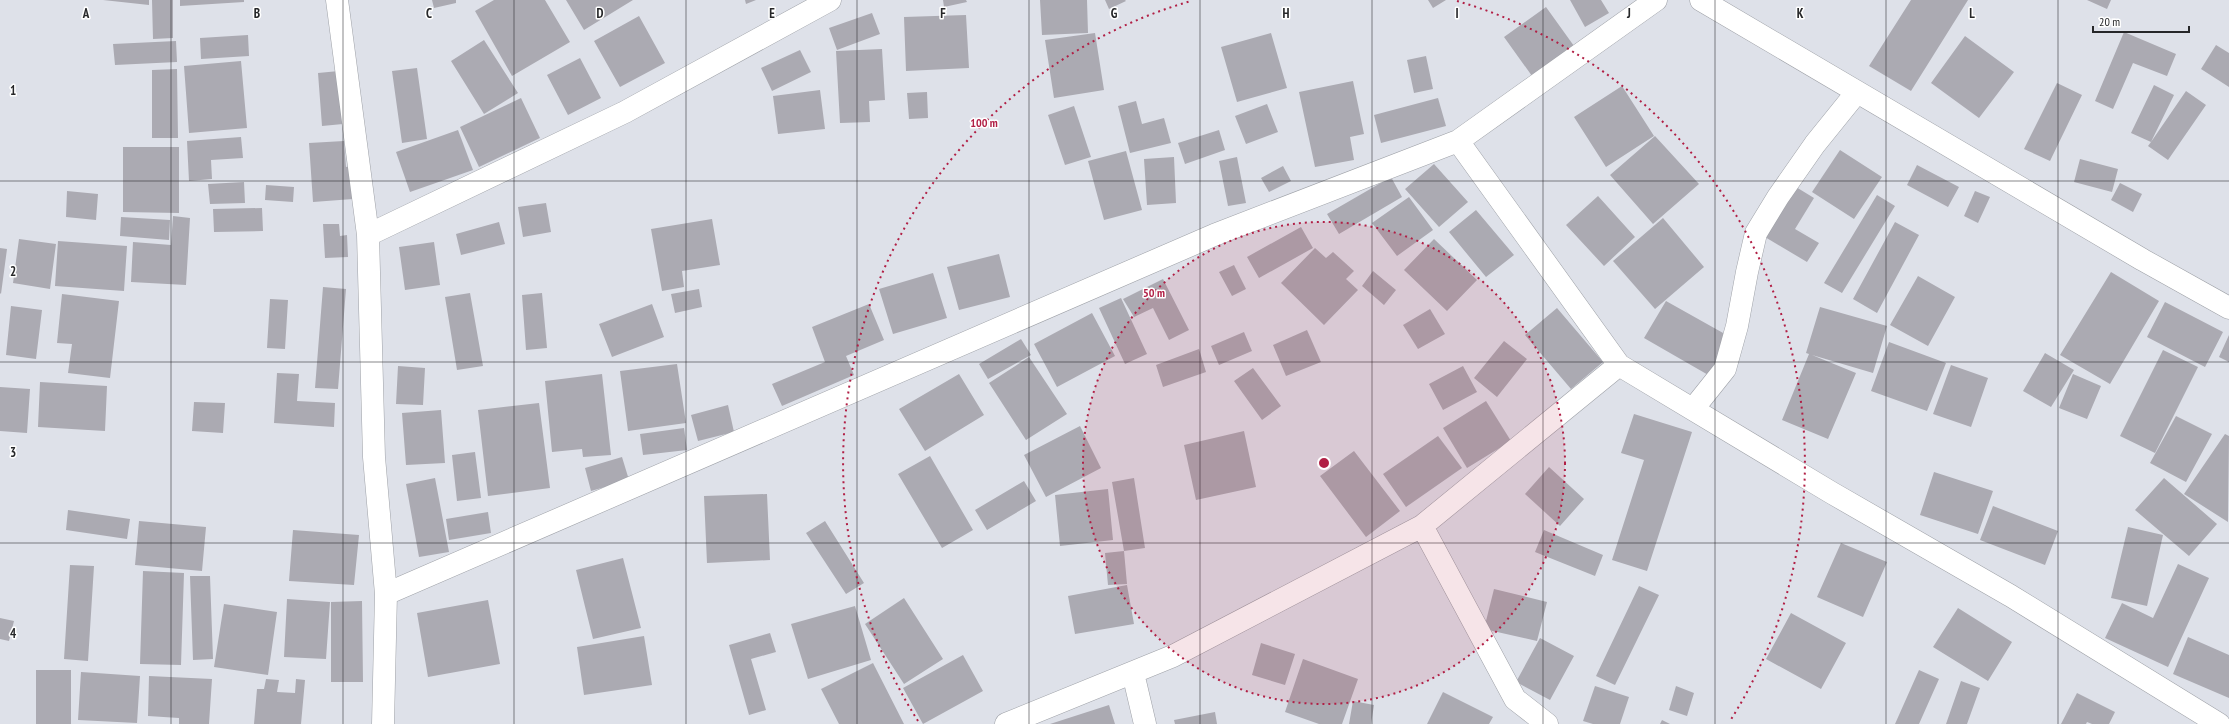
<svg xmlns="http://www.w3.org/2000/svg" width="2229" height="724" viewBox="0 0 2229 724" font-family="'PT Sans Narrow',sans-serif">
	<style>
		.building { fill: #abaab2 }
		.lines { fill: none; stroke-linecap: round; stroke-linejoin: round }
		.minor-casing { stroke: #9ea1a7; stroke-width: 23 }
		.minor { stroke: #fff; stroke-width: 22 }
		.grid { fill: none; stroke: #262729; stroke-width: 1; stroke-opacity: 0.55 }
		.ring { fill: none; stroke: #b11f45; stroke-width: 2; stroke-dasharray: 2 4 }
		.grid-label { font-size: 13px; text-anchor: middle; font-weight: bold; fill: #262729; stroke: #fff; stroke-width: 3; stroke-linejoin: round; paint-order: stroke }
		.centre { fill: #b11f45; stroke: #fff; stroke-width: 2 }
		.ring-label { font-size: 12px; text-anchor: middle; font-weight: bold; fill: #b11f45; stroke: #fff; stroke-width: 3; stroke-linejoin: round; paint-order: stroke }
	</style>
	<rect width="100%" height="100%" fill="#dee1e9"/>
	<path class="building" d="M103 0H149V5Z
		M152 0H173V38L153 39Z
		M180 0H244V2L180 6Z
		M432 0H456V3L434 8Z
		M494 0H545L570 42 512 76 475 11Z
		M566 0H633L584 30Z
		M745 0H756L746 4Z
		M943 0H966L967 2 944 7Z
		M1040 0H1087L1088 33 1042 35Z
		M1105 0H1125L1126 1 1109 9Z
		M1428 0H1446L1433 8Z
		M1570 0H1601L1609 13 1585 27Z
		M1911 0H1968L1911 91 1869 66Z
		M2087 0H2111L2107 9Z
		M1546 7 1574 46 1532 76 1504 37Z
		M872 13 880 34 837 50 829 28Z
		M966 15 969 68 906 71 904 17Z
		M639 16 665 63 620 87 594 41Z
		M2124 32 2176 54 2167 76 2133 63 2113 109 2095 101Z
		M1095 33 1104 90 1054 98 1045 40Z
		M1271 33 1287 88 1237 102 1221 47Z
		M248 35 249 56 201 59 200 38Z
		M1965 36 2014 72 1979 118 1931 83Z
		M484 40 518 93 484 114 451 61Z
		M176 41 177 62 115 65 113 44Z
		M2216 45 2229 53V87L2201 69Z
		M882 49 885 100 869 101 870 122 840 123 836 51Z
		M800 50 811 72 772 91 761 68Z
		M1426 56 1433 89 1414 93 1407 60Z
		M580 58 601 98 568 115 547 75Z
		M241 61 247 128 189 133 184 66Z
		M417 68 427 139 402 143 392 71Z
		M177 69 178 138H152V70Z
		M339 71 343 124 322 126 318 73Z
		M1353 81 1364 134 1350 137 1354 160 1315 167 1299 92Z
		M2057 83 2082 95 2050 161 2024 149Z
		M2154 85 2174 95 2151 142 2186 91 2206 105 2168 160 2148 146 2151 142 2131 133Z
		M1622 86 1654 136 1606 167 1574 117Z
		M820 90 825 129 778 134 773 96Z
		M927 92 928 118 909 119 907 93Z
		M521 98 540 138 479 167 460 127Z
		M1438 98 1446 126 1381 143 1374 115Z
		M1136 101 1142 124 1164 118 1171 143 1130 153 1118 106Z
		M1267 104 1278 132 1246 144 1235 116Z
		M1074 106 1091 157 1065 165 1048 115Z
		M458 130 473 170 410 192 396 152Z
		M1219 130 1225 150 1185 164 1178 143Z
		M1655 136 1699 184 1653 224 1610 175Z
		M241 137 243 158 211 160 212 179 189 181 187 141Z
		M344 141 346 167 351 166 353 199 313 202 309 143Z
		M123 147H179V213L123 212Z
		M1840 150 1882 177 1854 219 1812 192Z
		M1126 151 1142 210 1104 220 1088 161Z
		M1174 157 1176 203 1147 205 1144 159Z
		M1237 157 1246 203 1228 206 1219 161Z
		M2080 159 2118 169 2112 192 2074 182Z
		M1434 164 1468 202 1439 227 1405 189Z
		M1917 165 1959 187 1948 207 1907 185Z
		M1283 166 1291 181 1269 192 1261 178Z
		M1391 177 1402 197 1339 234 1327 214Z
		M244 182 245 203 210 204 208 184Z
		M2120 183 2142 194 2133 212 2111 200Z
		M266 185 294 187 293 202 265 200Z
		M1796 187 1814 198 1795 229 1819 243 1807 262 1765 237Z
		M67 191 98 194 96 220 66 217Z
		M1975 191 1990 197 1978 223 1964 216Z
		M1877 195 1895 206 1842 293 1824 283Z
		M1598 196 1635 237 1604 266 1566 225Z
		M1409 197 1433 230 1397 256 1372 223Z
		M546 203 551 232 523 237 518 207Z
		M262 208 263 231 214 232 213 209Z
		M1476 210 1514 255 1486 277 1449 232Z
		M173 216 190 218 186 285 131 282 133 242 171 245Z
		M121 217 170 220 169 240 120 236Z
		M1663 218 1704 267 1655 309 1613 261Z
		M712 219 720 265 682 271 684 287 662 291 651 229Z
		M499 222 505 244 461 255 456 234Z
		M1895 222 1919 235 1877 313 1853 299Z
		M323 224H339L340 236 347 235 348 257 325 258Z
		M1301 227 1313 248 1259 278 1247 257Z
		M19 239 56 244 50 289 13 283Z
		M1434 239 1477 280 1447 311 1404 270Z
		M58 241 127 246 124 291 55 286Z
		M434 242 440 285 405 290 399 247Z
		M0 248 7 249 1 294 0 293Z
		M1315 248 1326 258 1333 252 1354 271 1346 279 1358 290 1324 325 1281 283Z
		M999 254 1010 297 959 310 947 267Z
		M1234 265 1246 289 1232 296 1219 272Z
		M1373 271 1396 290 1384 305 1362 286Z
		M2111 272 2159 301 2110 384 2060 355Z
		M933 273 947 318 893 334 879 289Z
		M1918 276 1955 297 1928 346 1890 325Z
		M1163 279 1189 330 1169 340 1153 308 1134 317 1123 299Z
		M323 287 346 289 338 389 315 388Z
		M699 289 702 307 675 313 671 294Z
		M470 293 483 366 457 370 445 297Z
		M542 293 547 348 526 350 522 295Z
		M62 294 119 301 110 378 68 373 72 344 57 343Z
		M1121 298 1147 354 1125 364 1099 308Z
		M270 299 288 300 285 349 267 348Z
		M1666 301 1732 338 1710 376 1644 338Z
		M2165 302 2223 332 2205 367 2147 337Z
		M652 304 664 337 612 357 599 324Z
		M869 304 884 340 846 356 854 375 782 406 772 384 825 362 812 327Z
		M11 306 42 310 36 359 6 355Z
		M1820 307 1887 326 1873 373 1812 355 1856 373 1828 439 1782 420 1809 354 1806 353Z
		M1557 308 1603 362 1571 389 1525 335Z
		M1430 309 1445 334 1418 349 1403 325Z
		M1092 313 1115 356 1057 387 1034 344Z
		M1307 330 1321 362 1286 376 1273 345Z
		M1244 332 1252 351 1219 365 1211 346Z
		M2229 335V362L2219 357Z
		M1021 339 1031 355 988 379 979 364Z
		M1504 341 1527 359 1497 397 1474 378Z
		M1889 342 1946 363 1927 411 1871 391Z
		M1199 349 1206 372 1163 387 1156 365Z
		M2163 350 2198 367 2155 453 2120 436Z
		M2045 353 2074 370 2051 407 2023 391Z
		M1029 357 1067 414 1026 440 989 383Z
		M677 364 686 423 628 431 620 371Z
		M1951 365 1988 378 1971 427 1933 414Z
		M398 366 425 368 423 405 396 404Z
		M1463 366 1477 392 1443 410 1429 384Z
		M1253 368 1281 406 1262 420 1234 381Z
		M277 373 299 374 297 401 335 403 334 427 274 423Z
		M602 374 611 455 583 457 582 449 552 452 545 381Z
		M959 374 984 415 925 451 899 409Z
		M2073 374 2101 386 2087 419 2059 408Z
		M40 382 107 386 105 431 38 427Z
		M0 387 30 389 27 433 0 431Z
		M1486 401 1511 441 1467 468 1443 428Z
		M194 402 225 403 223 433 192 431Z
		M539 403 550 488 488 496 478 410Z
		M728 405 734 432 698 441 691 415Z
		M441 410 445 463 406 465 402 413Z
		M1634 414 1692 432 1647 571 1612 560 1644 460 1621 453Z
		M2176 416 2212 434 2186 482 2150 463Z
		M1080 426 1101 468 1046 497 1024 455Z
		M684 428 687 450 643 455 640 434Z
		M1244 431 1256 487 1196 500 1184 445Z
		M2225 434 2229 436 2228 522 2184 494Z
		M1438 436 1462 468 1406 507 1383 474Z
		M1354 451 1400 511 1366 537 1320 476Z
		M475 452 481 498 457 501 452 455Z
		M930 456 973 530 942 548 898 474Z
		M622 457 629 480 591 491 585 468Z
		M1549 467 1584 499 1560 526 1525 494Z
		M1934 472 1993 491 1978 534 1920 515Z
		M435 478 449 552 419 557 406 484Z
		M1134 478 1145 548 1124 551 1112 482Z
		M2164 478 2217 524 2189 556 2135 510Z
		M1024 481 1036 501 987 530 975 510Z
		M1108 489 1113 540 1060 546 1055 495Z
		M767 494 770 560 707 563 704 496Z
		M1993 506 2058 531 2045 565 1980 540Z
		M68 510 130 519 127 539 66 530Z
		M488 512 491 533 449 540 446 519Z
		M139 521 206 527 202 571 135 565Z
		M825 521 864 583 846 594 806 533Z
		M2128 527 2163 535 2147 606 2111 598Z
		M293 530 359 535 354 585 289 581Z
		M1544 530 1603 555 1595 576 1535 552Z
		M1841 543 1887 562 1863 617 1817 597Z
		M1124 551 1127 584 1108 585 1105 553Z
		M623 558 641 628 593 639 576 570Z
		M2178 564 2209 578 2168 667 2105 638 2122 603 2153 618Z
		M70 565 94 566 88 661 64 659Z
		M143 571 184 573 181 665 140 664Z
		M190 576H210L213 659 193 660Z
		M1127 585 1134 624 1075 634 1068 596Z
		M1639 586 1659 595 1615 685 1596 676Z
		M1494 589 1547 602 1537 641 1484 629Z
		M904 598 943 659 904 684 865 624Z
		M287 599 330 602 326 659 284 657Z
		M488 600 500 664 428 677 417 613Z
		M362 601 363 682H331V602Z
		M224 604 277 612 268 675 214 667Z
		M855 606 871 660 808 679 791 624Z
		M1958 608 2012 642 1988 681 1933 647Z
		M1791 613 1846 643 1821 689 1766 659Z
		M0 618 14 621 9 641 0 639Z
		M770 633 776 652 751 659 766 710 749 715 729 645Z
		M644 636 652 685 584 695 577 647Z
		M2188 637 2229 655V698L2173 674Z
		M1540 638 1574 656 1550 700 1516 682Z
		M1261 643 1295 654 1285 685 1252 675Z
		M963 655 983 691 923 724 903 688Z
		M1303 659 1358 679 1342 724H1319L1285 712Z
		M873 663 904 724H839L821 689Z
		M36 670H71V724H36Z
		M1919 670 1939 679 1919 724H1895Z
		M81 672 140 676 137 723 78 720Z
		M149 676 212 679 209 724H179V718L148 716Z
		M266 679 279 680 277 692 295 693 296 679 305 680 301 724H254L257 689H264Z
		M1961 681 1980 688 1967 724H1946Z
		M1595 686 1629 697 1620 724H1593L1583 721Z
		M1676 686 1694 693 1687 716 1669 710Z
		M1443 692 1493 717 1489 724H1427Z
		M2077 693 2115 712 2109 724H2092L2087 722 2086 724H2061Z
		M1353 701 1374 705 1371 724H1349Z
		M1109 705 1115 724H1050Z
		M1215 712 1217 724H1175L1174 720Z
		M1662 720 1670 724H1660Z"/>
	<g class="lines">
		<g class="minor-casing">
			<path id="minor" d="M337 0 368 235 374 457 386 594 383 724
				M1701 0 2143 260 2229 308
				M1458 141 1619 365 1832 493 2011 596 2219 724
				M368 235 625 112 830 0
				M1693 409 1725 369 1737 326 1747 272 1756 233 1778 197 1815 144 1857 92
				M1422 526 1515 699 1547 724
				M386 594 1214 235 1458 141 1656 0
				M1133 673 1145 724
				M1006 724 1173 656 1422 526 1619 365"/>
		</g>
		<use href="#minor" class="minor"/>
	</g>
	<path class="grid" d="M171 0V724M343 0V724M514 0V724M686 0V724M857 0V724M1029 0V724M1200 0V724M1372 0V724M1543 0V724M1715 0V724M1886 0V724M2058 0V724M0 181H2229M0 362H2229M0 543H2229"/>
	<circle cx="1324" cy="463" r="241" fill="#b11f45" fill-opacity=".12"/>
	<g class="ring">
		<circle cx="1324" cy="463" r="241"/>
		<path d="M918 721A481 481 0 0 1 1191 1M1457 1A481 481 0 0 1 1730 721"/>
	</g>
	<g class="grid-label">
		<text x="86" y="18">A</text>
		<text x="257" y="18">B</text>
		<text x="429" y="18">C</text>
		<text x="600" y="18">D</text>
		<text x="772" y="18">E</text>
		<text x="943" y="18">F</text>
		<text x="1114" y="18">G</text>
		<text x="1286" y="18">H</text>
		<text x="1457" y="18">I</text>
		<text x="1629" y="18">J</text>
		<text x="1800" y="18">K</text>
		<text x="1972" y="18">L</text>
		<text x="13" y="95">1</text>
		<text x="13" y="276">2</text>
		<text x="13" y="457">3</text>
		<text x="13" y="638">4</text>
	</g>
	<circle cx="1324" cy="463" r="6" class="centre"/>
	<g class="ring-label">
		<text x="984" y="127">100 m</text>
		<text x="1154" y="297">50 m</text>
	</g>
	<path d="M2093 26v6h96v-6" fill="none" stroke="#262729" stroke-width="2"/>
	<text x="2099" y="26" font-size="12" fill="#262729" stroke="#ffffff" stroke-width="3" paint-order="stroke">20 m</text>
</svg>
